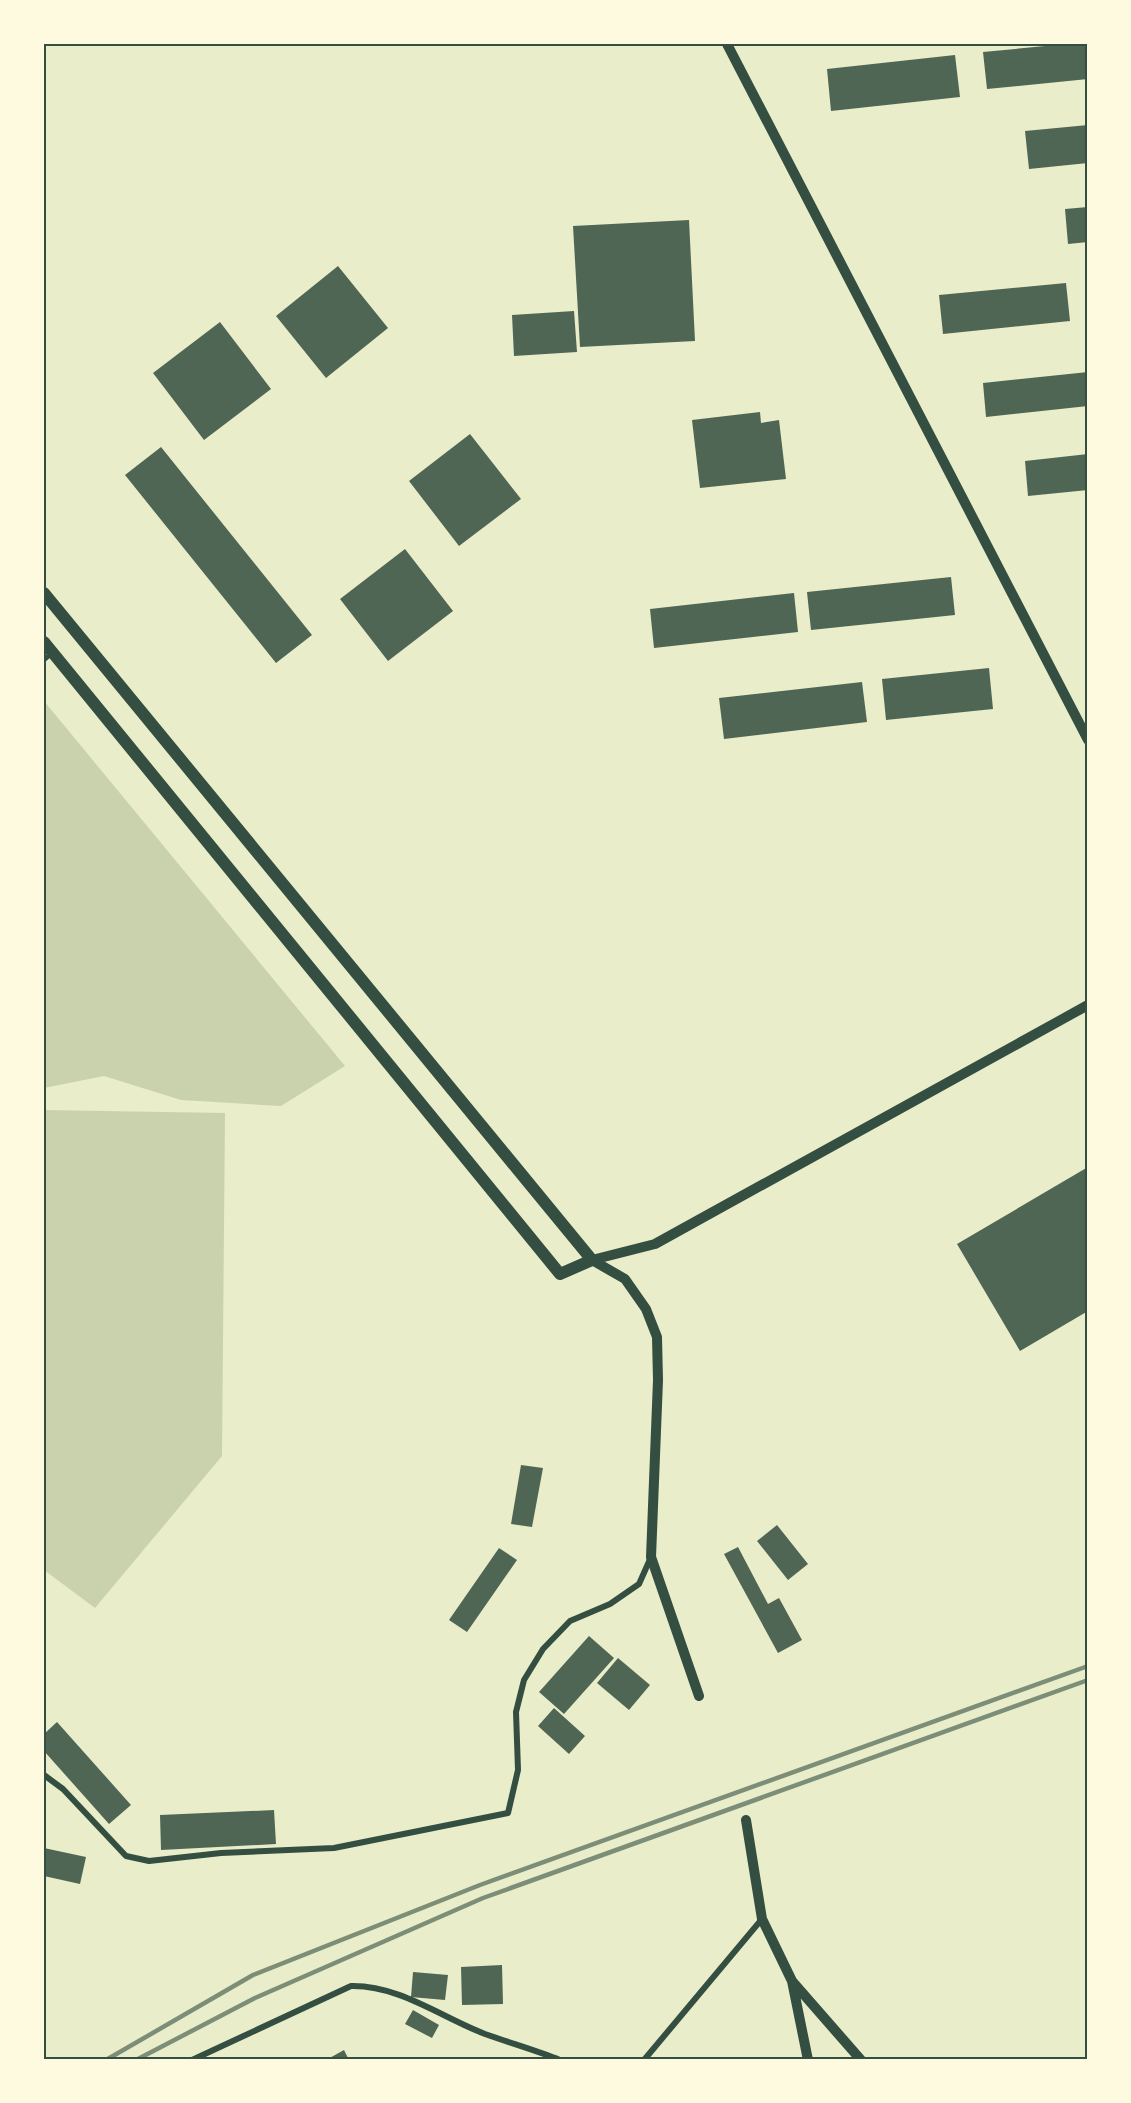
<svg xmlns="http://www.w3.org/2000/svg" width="1131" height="2103" viewBox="0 0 1131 2103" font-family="Ubuntu,sans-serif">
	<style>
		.green { fill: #cad2ad }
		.building { fill: #4f6655 }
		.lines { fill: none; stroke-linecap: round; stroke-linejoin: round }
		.service { stroke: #344e41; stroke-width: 4.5 }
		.minor { stroke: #344e41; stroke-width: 6 }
		.tertiary { stroke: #344e41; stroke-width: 10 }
		.secondary { stroke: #344e41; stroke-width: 12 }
		.rail { stroke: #7c8e77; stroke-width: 4.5 }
		.neatline { fill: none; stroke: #344e41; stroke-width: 2 }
	</style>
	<rect width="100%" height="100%" fill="#e9edc9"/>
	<path class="green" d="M44 701 345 1066 281 1106 181 1100 104 1076 44 1088Z
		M44 1110 225 1113 222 1456 95 1608 44 1570Z"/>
	<path class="building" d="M1066 44H1088V79L987 89 983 52Z
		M955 55 960 97 831 111 827 69Z
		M1088 125V163L1029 169 1025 131Z
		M1088 207V242L1068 244 1065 209Z
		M689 220 695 341 580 347 573 226Z
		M338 266 388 328 326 378 276 316Z
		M1066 283 1070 321 943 334 939 295Z
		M574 311 577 352 514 356 512 315Z
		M220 322 271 389 204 440 153 373Z
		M1088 372V406L986 417 983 383Z
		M760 412 761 423 779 420 786 479 700 488 692 420Z
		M470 434 521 499 459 546 409 481Z
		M161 447 312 635 276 663 125 475Z
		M1088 454V490L1028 496 1025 461Z
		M405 549 453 611 388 661 340 599Z
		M951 577 955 615 811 630 807 592Z
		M794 593 798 632 654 648 650 609Z
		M989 668 993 709 886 720 882 679Z
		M862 682 867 722 724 739 719 698Z
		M1088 1167V1311L1020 1351 957 1244Z
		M521 1465 543 1468 532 1527 511 1524Z
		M777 1525 808 1564 788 1580 757 1541Z
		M738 1547 768 1604 779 1598 802 1640 778 1653 724 1554Z
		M499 1548 517 1560 467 1632 449 1620Z
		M589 1636 614 1658 564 1714 539 1692Z
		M618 1658 650 1685 629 1710 597 1683Z
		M554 1708 585 1736 569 1754 538 1726Z
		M57 1722 131 1805 109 1824 44 1751V1734Z
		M274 1810 276 1844 161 1850 160 1815Z
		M44 1848 86 1857 80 1884 44 1876Z
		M502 1965 503 2004 462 2005 461 1967Z
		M413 1972 448 1975 445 2000 411 1997Z
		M413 2010 439 2025 432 2038 405 2024Z
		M344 2050 349 2060H326Z"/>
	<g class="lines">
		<path class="service" d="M44 660 52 653"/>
		<path class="minor" d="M44 1775 63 1789 126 1856 149 1861 221 1853 334 1848 508 1813 518 1770 516 1712 524 1680 543 1649 570 1621 610 1604 639 1584 651 1557
			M192 2060 351 1986C399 1985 441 2017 485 2034 510 2043 535 2050 560 2060
			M644 2060 762 1919"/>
		<path class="tertiary" d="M727 44 1088 740
			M592 1260 655 1244 1088 1005
			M592 1260 625 1279 646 1309 657 1337 658 1380 651 1557 699 1696
			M746 1820 762 1919 792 1981 808 2060
			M792 1981 861 2060"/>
		<path class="secondary" d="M44 593 592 1260 560 1274 44 642"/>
		<path class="rail" d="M106 2060 253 1975 480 1885 1088 1666
			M136 2060 255 1998 483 1898 1088 1680"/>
	</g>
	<rect width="1131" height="2103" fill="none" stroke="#fefae0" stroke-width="90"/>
	<rect x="45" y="45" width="1041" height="2013" class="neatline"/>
</svg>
